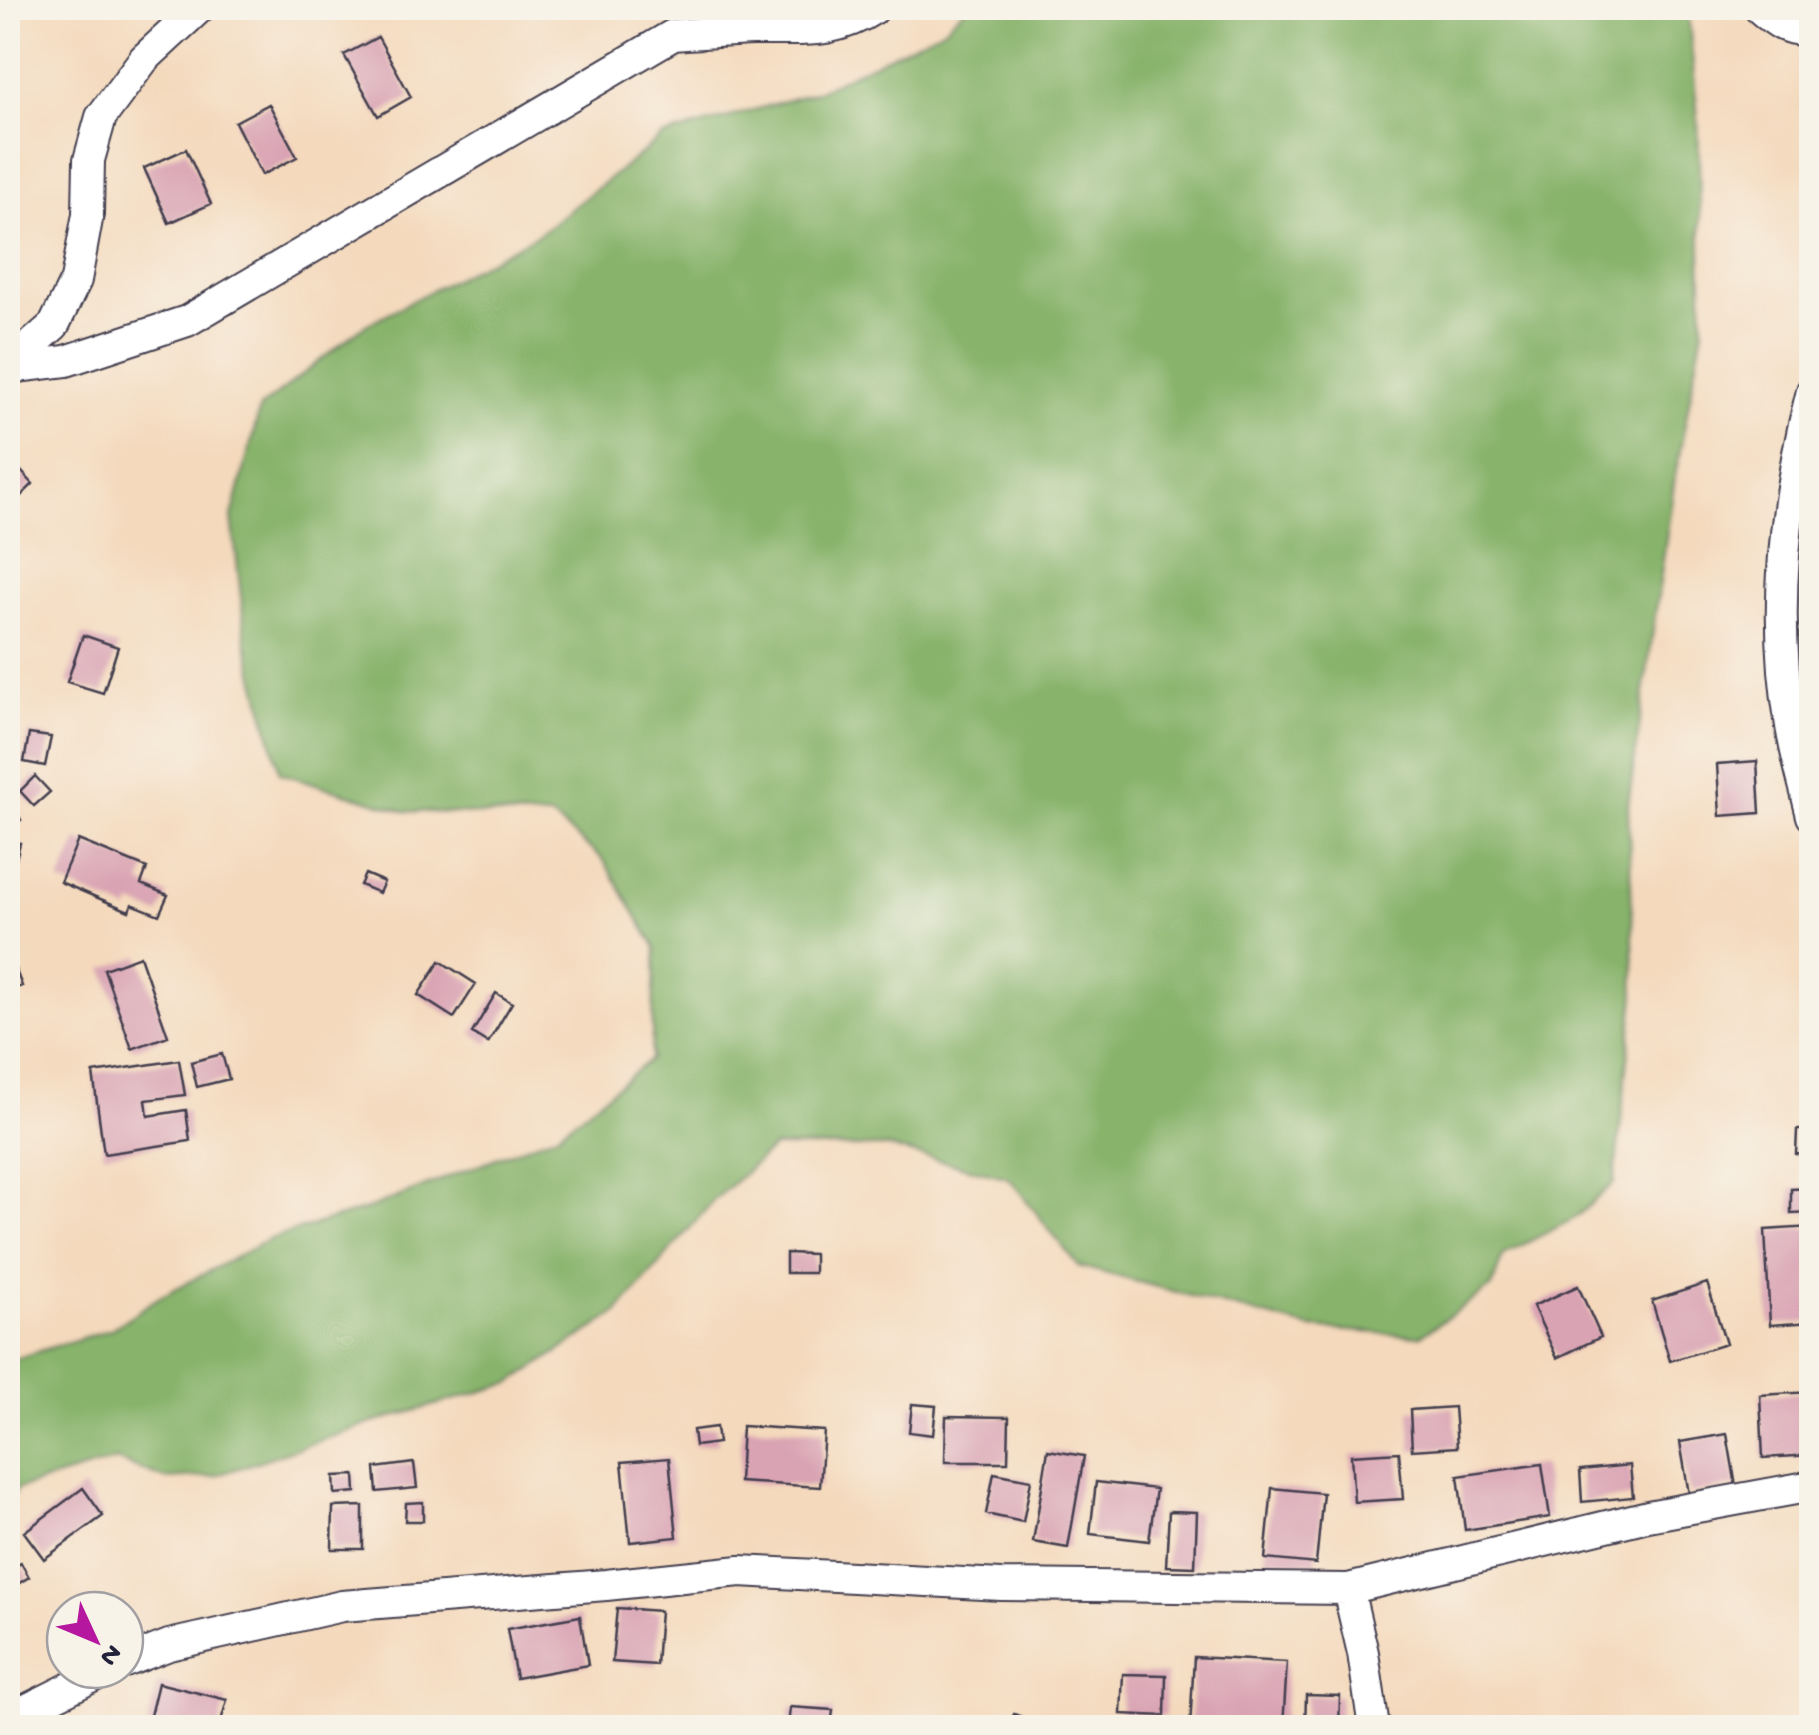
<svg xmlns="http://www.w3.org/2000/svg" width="1819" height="1735" viewBox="0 0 1819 1735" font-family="'Gochi Hand',sans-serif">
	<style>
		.forest { fill: #87b36b; stroke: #546a53; stroke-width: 2.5 }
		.building { fill: #d9a3b3 }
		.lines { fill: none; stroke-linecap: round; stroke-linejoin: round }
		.minor-casing { stroke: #423d4e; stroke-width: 34 }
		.minor { stroke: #fff; stroke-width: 30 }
	</style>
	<rect width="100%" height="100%" fill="#f7f3e8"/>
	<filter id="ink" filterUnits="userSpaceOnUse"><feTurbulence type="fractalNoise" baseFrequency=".01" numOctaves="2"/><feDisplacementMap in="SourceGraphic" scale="20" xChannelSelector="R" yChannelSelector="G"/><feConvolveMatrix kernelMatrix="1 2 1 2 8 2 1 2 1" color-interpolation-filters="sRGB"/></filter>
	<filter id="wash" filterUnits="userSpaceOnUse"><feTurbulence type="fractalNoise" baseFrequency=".0048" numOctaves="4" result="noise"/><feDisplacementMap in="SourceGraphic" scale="40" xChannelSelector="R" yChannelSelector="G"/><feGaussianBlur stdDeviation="2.25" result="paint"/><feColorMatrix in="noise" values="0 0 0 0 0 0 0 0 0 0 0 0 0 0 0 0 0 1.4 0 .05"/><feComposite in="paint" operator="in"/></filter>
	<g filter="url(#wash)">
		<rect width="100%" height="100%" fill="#f4d9bc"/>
		<path class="forest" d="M965 8H1685L1688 11 1698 119 1703 329 1675 476 1628 805 1635 995 1614 1183 1575 1218 1503 1255 1492 1287 1420 1336 1310 1328 1078 1266 1009 1178 887 1147H773L713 1201 617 1313 511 1383 372 1423 215 1476 165 1479 116 1460 17 1489 8 1504V1361L111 1329 158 1298 270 1239 373 1207 557 1134 651 1059 656 948 603 859 551 817 404 811 280 773 246 641 232 517 260 408 364 326 539 234 662 137 815 92 943 29Z"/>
		<g id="blocks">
			<path class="building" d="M378 37 411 97 378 116 344 55Z
				M269 104 297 157 262 175 235 122Z
				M186 149 211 204 169 223 144 168Z
				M8 457 33 484 8 509Z
				M83 635 118 647 103 693 67 682Z
				M29 734 51 737 45 766 24 762Z
				M1757 761 1760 813 1720 816 1717 764Z
				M35 776 50 792 34 806 20 791Z
				M8 798 21 820 8 829Z
				M8 840 20 843 12 876 8 875Z
				M78 840 147 868 141 884 168 895 159 915 132 904 129 911 60 882Z
				M365 874 384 882 379 893 360 885Z
				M140 956 168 1036 132 1049 104 969Z
				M440 961 476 984 454 1018 418 995Z
				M13 963 22 986 8 991V965Z
				M496 993 512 1003 488 1043 472 1033Z
				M222 1054 229 1079 197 1087 191 1062Z
				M179 1060 185 1095 146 1100 148 1116 186 1110 190 1141 104 1154 93 1073Z
				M1797 1130H1812V1155L1796 1154Z
				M1812 1188V1212L1791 1213V1189Z
				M1812 1227V1322L1770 1325 1765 1230Z
				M786 1253 814 1254V1273H786Z
				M1707 1283 1726 1344 1670 1361 1652 1301Z
				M1578 1286 1601 1337 1557 1358 1533 1306Z
				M1812 1392V1455L1763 1458 1760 1395Z
				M912 1404 936 1406 933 1435 909 1432Z
				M1454 1407 1457 1447 1412 1450 1410 1410Z
				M946 1416 1009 1417 1008 1462H945Z
				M742 1426 824 1431 820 1487 739 1482Z
				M716 1427 718 1443 695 1446 693 1430Z
				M1727 1434 1736 1486 1689 1494 1680 1442Z
				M1048 1450 1084 1456 1068 1548 1033 1542Z
				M1399 1452 1403 1499 1354 1502 1351 1455Z
				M669 1458 677 1537 630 1542 622 1462Z
				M414 1463 417 1488 377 1492 375 1468Z
				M1542 1464 1550 1517 1465 1530 1458 1476Z
				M1630 1465 1633 1497 1582 1502 1580 1470Z
				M994 1473 1031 1480 1023 1522 986 1514Z
				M355 1475 356 1492 335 1494 334 1476Z
				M1096 1482 1156 1489 1149 1541 1090 1534Z
				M83 1488 103 1516 44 1559 24 1532Z
				M1272 1488 1323 1493 1316 1564 1265 1559Z
				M423 1502V1521H405L406 1503Z
				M363 1506V1549H332L333 1507Z
				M1169 1511 1197 1512 1195 1567 1166 1566Z
				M21 1563 29 1577 8 1590V1571Z
				M617 1608 660 1611 656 1665 612 1662Z
				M580 1616 588 1665 516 1678 507 1629Z
				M1194 1657 1287 1662 1283 1728H1190Z
				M1123 1674 1166 1675 1165 1716 1121 1714Z
				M158 1683 227 1700 219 1728H147Z
				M1306 1695 1340 1696 1339 1728H1305Z
				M790 1707 833 1710 831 1728H788Z
				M1014 1714 1048 1727V1728H1008Z"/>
		</g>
	</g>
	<g filter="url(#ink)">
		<use href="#blocks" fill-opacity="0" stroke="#423d4e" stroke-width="2.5"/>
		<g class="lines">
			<g class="minor-casing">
				<path id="minor" d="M1759 8C1775 22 1790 34 1812 28
					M8 366 54 325 76 280 88 214 89 160 101 117 144 59 199 8
					M8 368 66 361 187 321 673 35C700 33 727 31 753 30 801 29 832 36 875 8
					M1812 391C1784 500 1772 615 1791 726 1796 757 1805 787 1812 816
					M1348 1589 1363 1653 1374 1728
					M125 1662 169 1645 342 1606 606 1585 740 1571 1001 1585 1348 1589 1648 1516 1812 1486
					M8 1719 106 1670"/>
			</g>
			<use href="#minor" class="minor"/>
		</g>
	</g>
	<rect width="1819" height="1735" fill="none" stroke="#f7f3e8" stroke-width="40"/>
	<g transform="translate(95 1640) rotate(134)"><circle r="48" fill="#f7f3e8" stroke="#a29fa3" stroke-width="2.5"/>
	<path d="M0-8L18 38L0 25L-18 38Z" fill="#b5179e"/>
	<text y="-15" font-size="28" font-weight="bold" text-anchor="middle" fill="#22223b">N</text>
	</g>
</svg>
